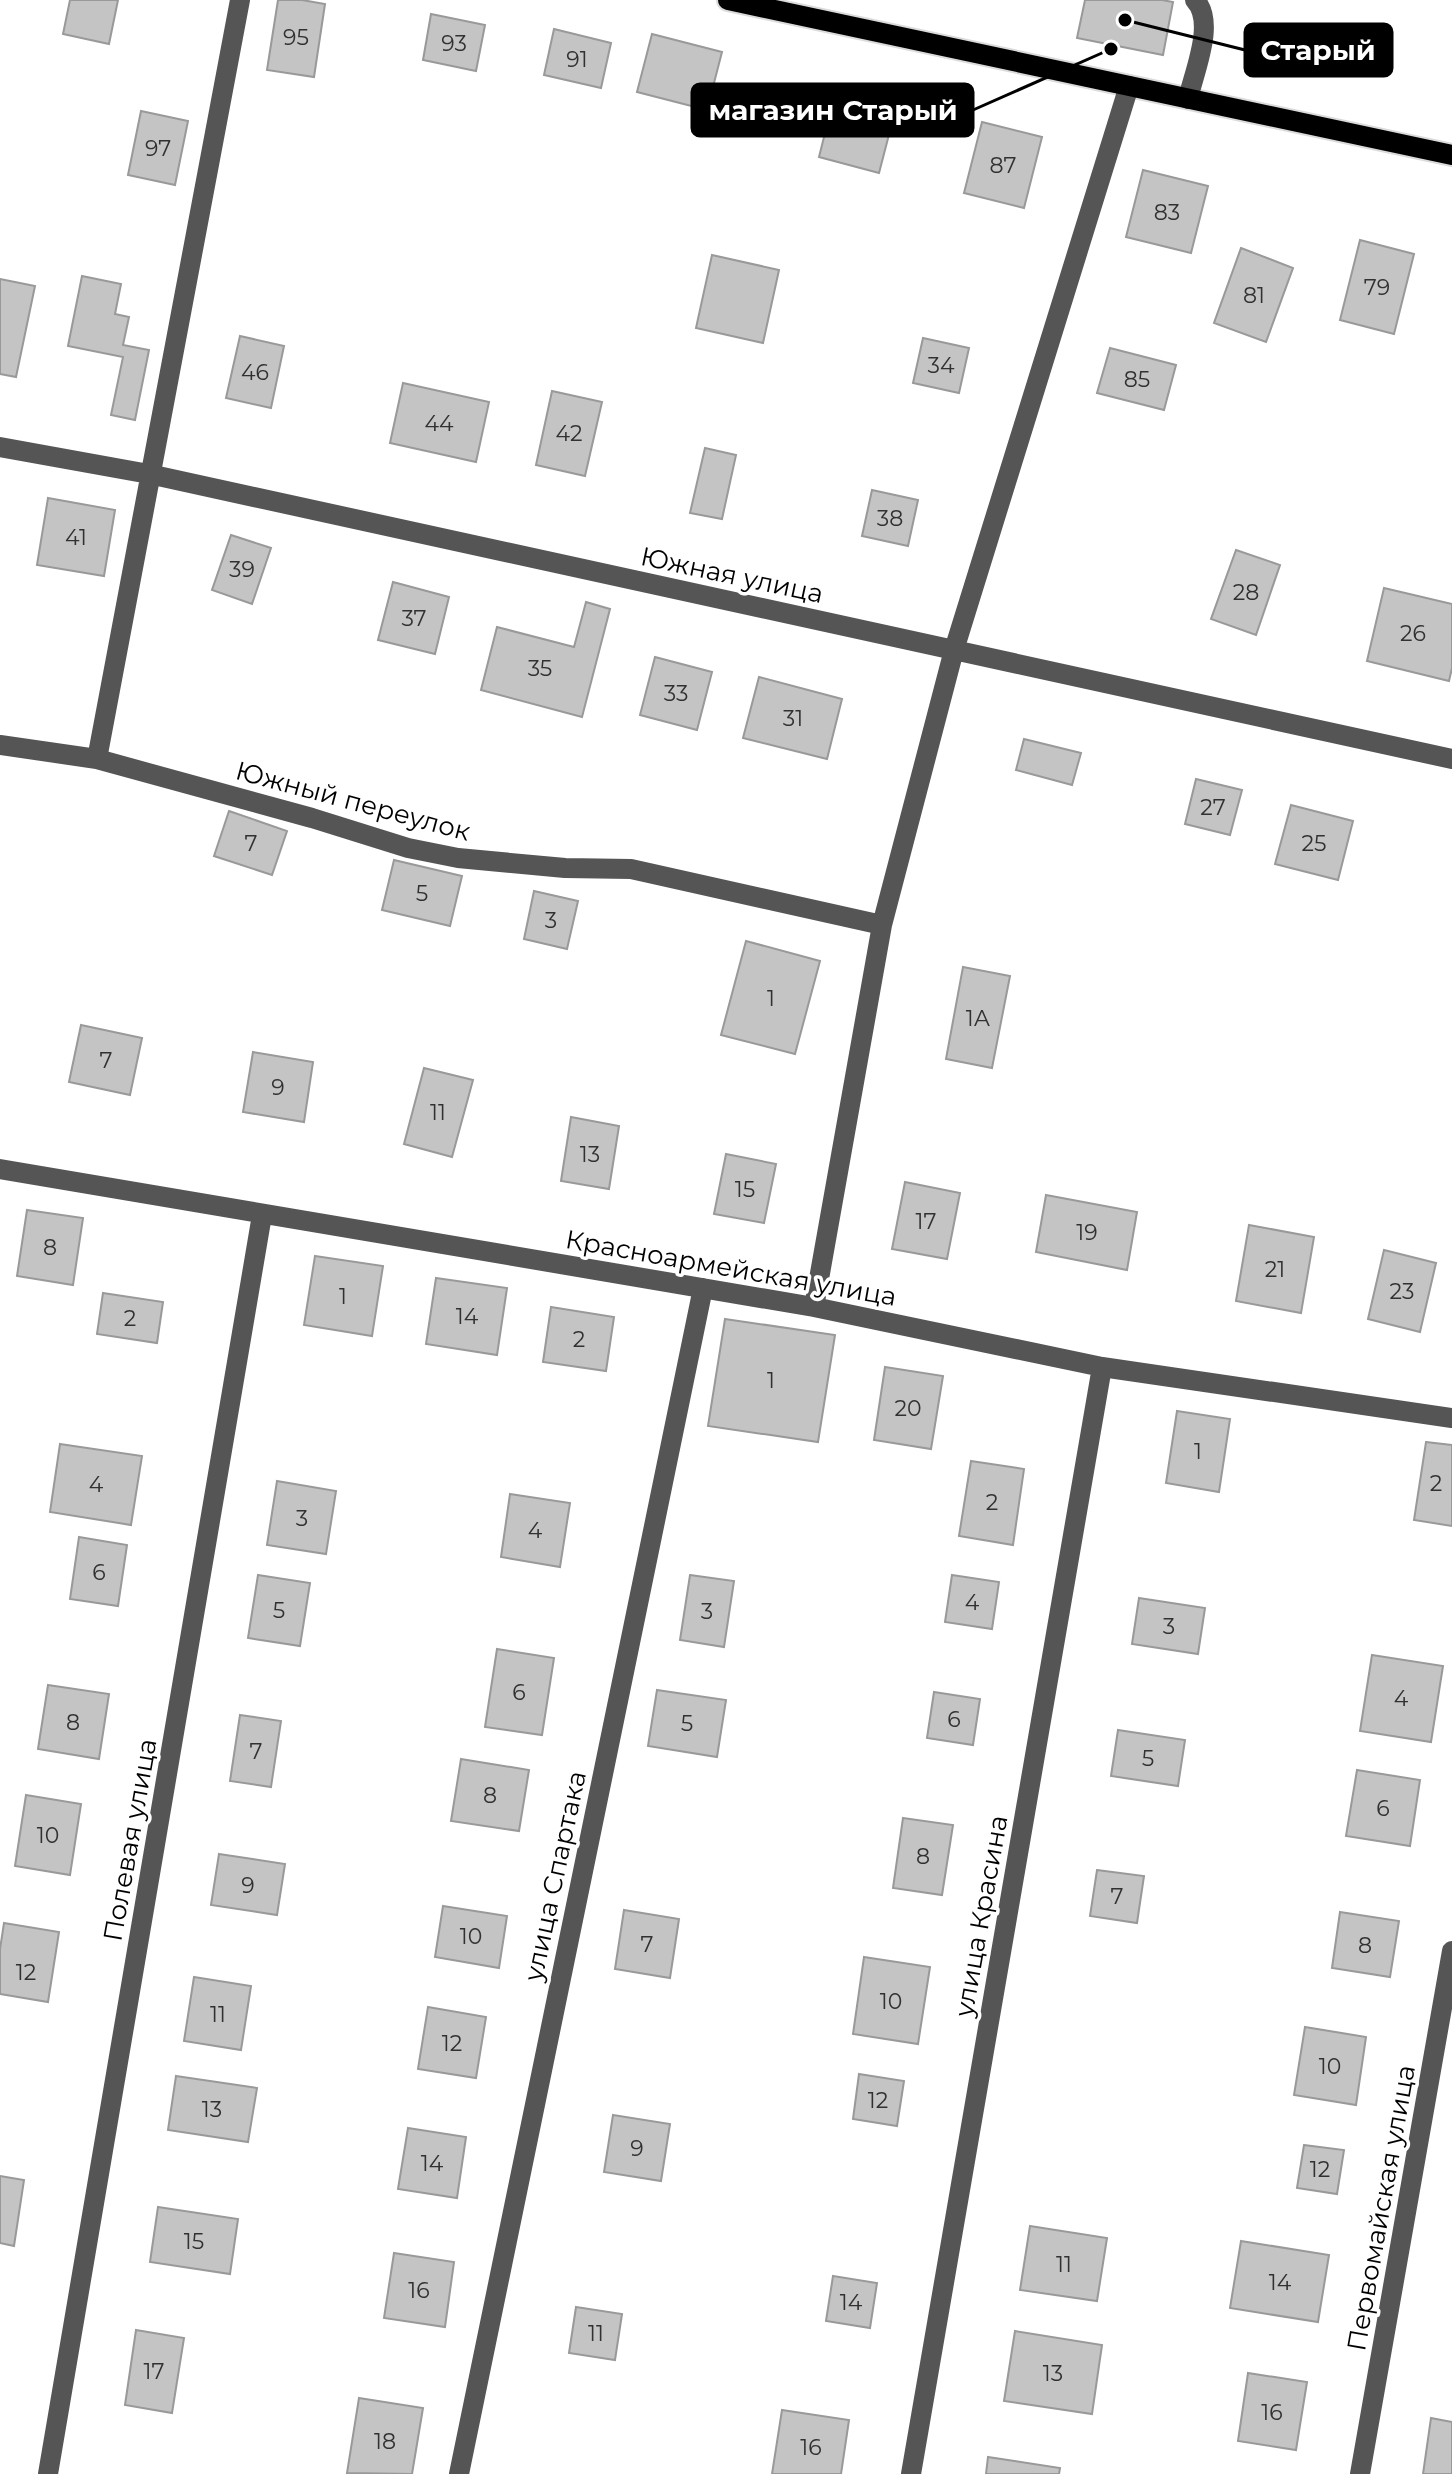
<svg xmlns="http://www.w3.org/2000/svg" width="1452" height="2474" viewBox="0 0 1452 2474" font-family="Montserrat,sans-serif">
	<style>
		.building { fill: #c4c4c4; stroke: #999; stroke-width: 2 }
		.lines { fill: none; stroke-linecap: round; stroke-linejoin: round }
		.major-casing { stroke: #dbdbdb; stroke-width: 24 }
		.minor { stroke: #555; stroke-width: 20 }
		.major { stroke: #000; stroke-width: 20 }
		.labels { text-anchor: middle; stroke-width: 7; stroke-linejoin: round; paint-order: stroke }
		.number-label { font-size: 22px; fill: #313131 }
		.street-label { font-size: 26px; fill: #000; stroke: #fff }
		.leader { fill: none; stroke: #000; stroke-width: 3 }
		.callout-dot { fill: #000; stroke: #fff; stroke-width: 3 }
		.callout { fill: #000; stroke: #000; stroke-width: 3 }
		.callout-label { font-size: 28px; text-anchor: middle; font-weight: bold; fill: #fff }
	</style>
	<rect width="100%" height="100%" fill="#fff"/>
	<path class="building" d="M70 0H118L109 44 63 34Z
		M278 0H302L325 4 314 77 267 70Z
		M1085 0H1162L1173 2 1163 55 1077 38Z
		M431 14 485 25 476 71 423 60Z
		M554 29 611 43 601 88 544 75Z
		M652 34 722 52 707 110 637 92Z
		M837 85 898 100 879 173 819 157Z
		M141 111 188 121 175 185 128 175Z
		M982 122 1042 137 1024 208 964 193Z
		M1143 170 1208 186 1191 253 1126 237Z
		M1360 240 1414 254 1394 334 1340 320Z
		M1241 248 1293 268 1266 342 1214 323Z
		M712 255 779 270 763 343 696 328Z
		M82 276 121 284 115 314 129 317 123 345 149 350 135 420 111 415 123 357 68 346Z
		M0 279 35 286 16 377 0 374Z
		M240 336 284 346 271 408 226 398Z
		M923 338 969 348 959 393 913 383Z
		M1110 348 1176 365 1164 410 1097 393Z
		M403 383 489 402 476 462 390 443Z
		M552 391 602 402 585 476 536 465Z
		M705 448 736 455 722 519 690 513Z
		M872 490 918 500 908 546 862 536Z
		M48 498 115 510 104 576 37 565Z
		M231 535 271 548 252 604 212 590Z
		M1236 550 1280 565 1256 635 1211 619Z
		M393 582 449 597 435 654 378 640Z
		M1384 588 1452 604V668L1449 681 1367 661Z
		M586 602 610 609 582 717 481 690 497 627 574 647Z
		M655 657 712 672 697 730 640 715Z
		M759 677 842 699 827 759 743 738Z
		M1024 739 1081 753 1072 785 1016 770Z
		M1196 779 1242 790 1230 835 1185 824Z
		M1291 805 1353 821 1338 880 1275 864Z
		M229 811 287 831 272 875 214 856Z
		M394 860 462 876 450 926 382 910Z
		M534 891 578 901 567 949 524 939Z
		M746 941 820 961 795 1054 721 1035Z
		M963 967 1010 976 992 1068 946 1059Z
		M81 1025 142 1038 130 1095 69 1082Z
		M253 1052 313 1062 304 1122 243 1112Z
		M424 1068 473 1080 452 1157 404 1144Z
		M571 1117 619 1126 609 1189 561 1181Z
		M726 1154 776 1164 764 1223 714 1214Z
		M905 1182 960 1193 947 1259 892 1249Z
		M1046 1195 1137 1212 1127 1270 1036 1252Z
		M27 1210 83 1218 73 1285 17 1276Z
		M1249 1225 1314 1237 1301 1313 1236 1301Z
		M1384 1250 1436 1263 1420 1332 1368 1319Z
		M315 1256 383 1266 372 1336 304 1325Z
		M436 1278 507 1288 497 1355 426 1344Z
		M103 1293 163 1302 157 1343 97 1334Z
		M551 1307 614 1317 606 1371 543 1362Z
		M725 1319 835 1335 818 1442 708 1426Z
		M885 1367 943 1376 931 1449 874 1440Z
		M1177 1411 1230 1419 1219 1492 1166 1483Z
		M1426 1442 1452 1445V1526L1414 1520Z
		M60 1444 142 1456 131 1525 50 1512Z
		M971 1461 1024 1469 1013 1545 959 1536Z
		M277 1481 336 1491 326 1554 267 1545Z
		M510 1494 570 1503 560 1567 501 1557Z
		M79 1537 127 1545 118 1606 70 1599Z
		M258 1575 310 1583 300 1646 248 1638Z
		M690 1575 734 1581 724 1647 680 1640Z
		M952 1575 999 1582 992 1629 945 1622Z
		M1139 1598 1205 1608 1198 1654 1132 1644Z
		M497 1649 554 1658 542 1735 485 1727Z
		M1372 1655 1443 1666 1431 1742 1360 1731Z
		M48 1685 109 1694 99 1759 38 1749Z
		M657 1690 726 1700 717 1757 648 1746Z
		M934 1692 980 1699 973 1745 927 1738Z
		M240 1715 281 1721 271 1787 230 1781Z
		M1118 1730 1185 1740 1178 1786 1111 1776Z
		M461 1759 529 1770 519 1831 451 1821Z
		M1357 1770 1420 1780 1410 1846 1346 1836Z
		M26 1795 81 1804 70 1875 15 1866Z
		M903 1818 953 1825 942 1895 893 1888Z
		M219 1854 285 1864 277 1915 211 1905Z
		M1097 1870 1144 1876 1137 1923 1090 1916Z
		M443 1906 507 1916 499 1968 435 1957Z
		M624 1910 679 1919 670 1978 615 1969Z
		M1340 1912 1399 1921 1390 1977 1332 1968Z
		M4 1923 59 1932 48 2002 0 1994V1949Z
		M864 1957 930 1967 918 2044 853 2034Z
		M194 1977 251 1986 241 2050 184 2041Z
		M428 2007 486 2017 476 2078 418 2069Z
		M1305 2027 1366 2037 1356 2105 1294 2095Z
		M859 2074 904 2081 897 2126 853 2119Z
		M176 2076 257 2088 248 2142 168 2130Z
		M613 2115 670 2124 661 2181 604 2172Z
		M408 2128 466 2137 457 2198 398 2189Z
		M1304 2145 1344 2150 1337 2194 1297 2188Z
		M0 2176 24 2180 14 2246 0 2243Z
		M158 2207 238 2219 230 2274 150 2262Z
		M1030 2226 1107 2238 1097 2301 1020 2290Z
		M1241 2241 1329 2255 1318 2322 1230 2308Z
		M394 2253 454 2262 445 2327 384 2318Z
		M833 2276 877 2283 870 2328 826 2321Z
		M576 2307 622 2314 615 2360 569 2353Z
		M136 2330 184 2338 172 2413 125 2405Z
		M1015 2331 1102 2345 1092 2414 1004 2401Z
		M1248 2373 1307 2382 1296 2450 1238 2441Z
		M359 2398 423 2408 412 2474 347 2473Z
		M782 2410 849 2420 841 2474H772Z
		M1431 2418 1452 2422V2474H1423Z
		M988 2457 1060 2468 1059 2474H986Z"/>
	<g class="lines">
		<g class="major-casing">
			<path id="major" d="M728 0 1452 155"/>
		</g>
		<path class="minor" d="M1188 99C1194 72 1216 22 1195 0
			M0 447 149 474 1452 759
			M0 745 97 759 312 818 408 848 458 858 565 868 631 869 882 925
			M97 759 240 0
			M0 1169 814 1307 1102 1367 1452 1418
			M814 1307 882 925 954 650 1129 86
			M48 2474 262 1215
			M459 2474 703 1288
			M911 2474 1102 1367
			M1360 2474 1452 1951"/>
		<use href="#major" class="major"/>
	</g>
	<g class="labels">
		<g class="number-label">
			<text x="296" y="45">95</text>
			<text x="454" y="51">93</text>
			<text x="577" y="67">91</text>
			<text x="158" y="156">97</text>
			<text x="1003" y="173">87</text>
			<text x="1167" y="220">83</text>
			<text x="1377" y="295">79</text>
			<text x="1254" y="303">81</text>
			<text x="941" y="373">34</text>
			<text x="255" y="380">46</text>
			<text x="1137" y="387">85</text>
			<text x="439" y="431">44</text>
			<text x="569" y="441">42</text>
			<text x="890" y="526">38</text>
			<text x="76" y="545">41</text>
			<text x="242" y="577">39</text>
			<text x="1246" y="600">28</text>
			<text x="414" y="626">37</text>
			<text x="1413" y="641">26</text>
			<text x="540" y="676">35</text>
			<text x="676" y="701">33</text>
			<text x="793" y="726">31</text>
			<text x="1213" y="815">27</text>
			<text x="251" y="851">7</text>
			<text x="1314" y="851">25</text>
			<text x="422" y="901">5</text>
			<text x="551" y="928">3</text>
			<text x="771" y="1006">1</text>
			<text x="978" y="1026">1А</text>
			<text x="106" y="1068">7</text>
			<text x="278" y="1095">9</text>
			<text x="438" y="1120">11</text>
			<text x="590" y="1162">13</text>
			<text x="745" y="1197">15</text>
			<text x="926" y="1229">17</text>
			<text x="1087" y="1240">19</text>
			<text x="50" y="1255">8</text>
			<text x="1275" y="1277">21</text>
			<text x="1402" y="1299">23</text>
			<text x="343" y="1304">1</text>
			<text x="467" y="1324">14</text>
			<text x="130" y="1326">2</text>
			<text x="579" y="1347">2</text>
			<text x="771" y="1388">1</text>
			<text x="908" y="1416">20</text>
			<text x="1198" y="1459">1</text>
			<text x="1436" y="1491">2</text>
			<text x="96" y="1492">4</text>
			<text x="992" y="1510">2</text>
			<text x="302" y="1526">3</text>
			<text x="535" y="1538">4</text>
			<text x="99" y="1580">6</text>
			<text x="972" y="1610">4</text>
			<text x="279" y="1618">5</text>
			<text x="707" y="1619">3</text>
			<text x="1169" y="1634">3</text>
			<text x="519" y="1700">6</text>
			<text x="1401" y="1706">4</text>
			<text x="954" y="1727">6</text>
			<text x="73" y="1730">8</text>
			<text x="687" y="1731">5</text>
			<text x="256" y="1759">7</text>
			<text x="1148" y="1766">5</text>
			<text x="490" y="1803">8</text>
			<text x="1383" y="1816">6</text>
			<text x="48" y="1843">10</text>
			<text x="923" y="1864">8</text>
			<text x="248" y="1893">9</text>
			<text x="1117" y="1904">7</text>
			<text x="471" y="1944">10</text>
			<text x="647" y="1952">7</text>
			<text x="1365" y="1953">8</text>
			<text x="26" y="1980">12</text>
			<text x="891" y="2009">10</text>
			<text x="218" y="2022">11</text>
			<text x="452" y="2051">12</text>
			<text x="1330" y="2074">10</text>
			<text x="878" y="2108">12</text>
			<text x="212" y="2117">13</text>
			<text x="637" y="2156">9</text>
			<text x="432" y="2171">14</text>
			<text x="1320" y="2177">12</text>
			<text x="194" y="2249">15</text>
			<text x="1064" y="2272">11</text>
			<text x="1280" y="2290">14</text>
			<text x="419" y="2298">16</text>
			<text x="851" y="2310">14</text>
			<text x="596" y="2341">11</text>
			<text x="154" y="2379">17</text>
			<text x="1053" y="2381">13</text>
			<text x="1272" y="2420">16</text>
			<text x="385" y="2449">18</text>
			<text x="811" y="2455">16</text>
		</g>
		<g class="street-label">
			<text transform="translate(732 575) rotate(12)" y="9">Южная улица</text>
			<text transform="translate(353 801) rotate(15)" y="9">Южный переулок</text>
			<text transform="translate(731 1268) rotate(10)" y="9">Красноармейская улица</text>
			<text transform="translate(130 1840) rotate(-80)" y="9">Полевая улица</text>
			<text transform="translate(555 1876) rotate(-78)" y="9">улица Спартака</text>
			<text transform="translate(981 1916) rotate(-80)" y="9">улица Красина</text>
			<text transform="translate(1381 2208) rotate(-80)" y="9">Первомайская улица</text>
		</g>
	</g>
	<path class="leader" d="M1125 20L1245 50M1111 49L973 110"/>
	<g class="callout-dot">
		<circle cx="1125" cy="20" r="8"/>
		<circle cx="1111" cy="49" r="8"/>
	</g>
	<g class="callout">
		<rect x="1245" y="24" width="147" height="52" rx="8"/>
		<rect x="692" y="84" width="281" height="52" rx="8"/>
	</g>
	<g class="callout-label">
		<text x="1318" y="60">Старый</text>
		<text x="833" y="120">магазин Старый</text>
	</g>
</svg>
